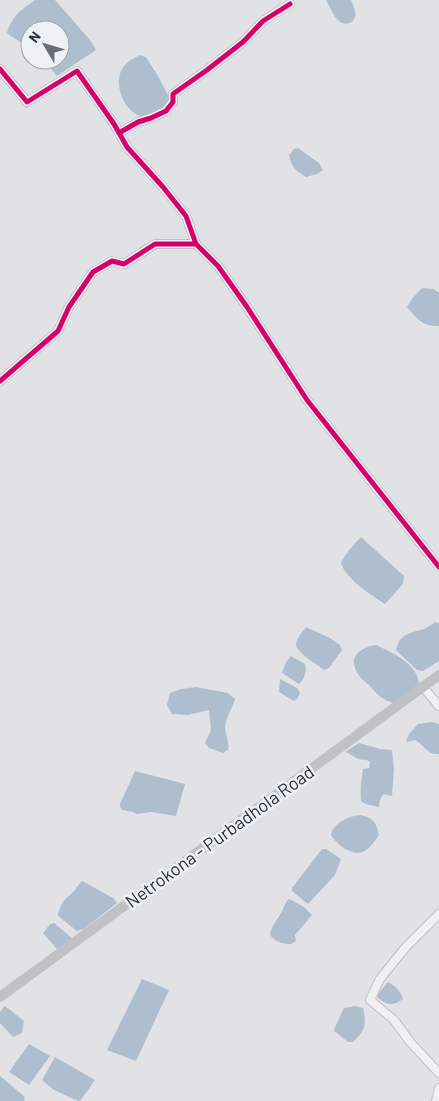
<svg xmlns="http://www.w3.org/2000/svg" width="439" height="1101" viewBox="0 0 439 1101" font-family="Barlow,sans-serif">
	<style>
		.water { fill: #afbecf }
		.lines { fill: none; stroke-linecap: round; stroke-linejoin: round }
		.minor-casing { stroke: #bec0c3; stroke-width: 10 }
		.minor { stroke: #f0f0f2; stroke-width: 8 }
		.secondary { stroke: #bec1c5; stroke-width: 10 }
		.cycleway-casing { stroke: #edf0f5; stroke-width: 8 }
		.cycleway { stroke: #d6006c; stroke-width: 5 }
		.labels { text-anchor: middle; stroke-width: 5; stroke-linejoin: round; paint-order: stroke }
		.street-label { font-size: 18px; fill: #28303d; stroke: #edf0f5 }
	</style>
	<rect width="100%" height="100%" fill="#e0e2e5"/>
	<path class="water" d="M35 0H55L90 40 96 50 57 76 43 60H60V30H30V49L7 33C12 15 22 10 35 0Z
		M326 0H351C353 4 356 11 355 16 354 24 344 26 339 21 333 16 330 7 326 0Z
		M140 55 146 57 158 76 171 101C169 106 165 108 160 111 158 113 154 116 150 117 127 121 110 83 124 66 128 61 134 58 140 55Z
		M298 148 319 163 323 170 317 174 306 177C295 170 292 168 289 155L294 149Z
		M422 288 434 289 439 293V326C422 326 417 319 407 307L412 299Z
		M361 537 404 576 403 584 385 604C371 595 346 579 341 563 346 553 353 545 361 537Z
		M435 622 439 623V661L423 671 417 670 396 650C399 634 410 633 424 629 428 627 432 624 435 622Z
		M306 627 330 638 340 645 342 650 329 668 324 670C318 665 297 653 296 645 296 639 303 631 306 627Z
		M376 645C393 653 418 664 419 684L394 703C383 701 376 693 369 685 364 681 358 676 356 670 348 655 363 647 376 645Z
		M291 656 305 664C307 670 305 679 299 684L282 673 286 662Z
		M280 679 297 688 300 693 298 698 294 701 279 692Z
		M196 687 228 693 235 699C232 708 226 718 225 726 225 735 230 742 228 750L223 753 209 748 205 743 211 730 209 710 188 715 172 714 167 705 170 693 181 689Z
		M432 722 439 724V754C427 755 424 745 415 740L407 742 406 741 409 734 418 724Z
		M359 743 380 749 392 750 394 769 392 796 383 794 380 800 379 807 366 804 361 801C360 790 361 780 363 769L369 768 370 762C365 758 364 761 359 759 355 758 351 754 345 752Z
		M135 771 185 784 176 816 151 812 137 814 133 812 123 810 120 807V804Z
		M360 815C374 818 376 822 379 835 368 851 361 859 342 847 338 843 334 840 331 835 333 823 349 816 360 815Z
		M322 849H326L341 859 335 875 308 904 292 891V888Z
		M82 881 113 898 117 903 84 929 77 931 58 916V913C63 901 63 901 72 893 76 890 78 884 82 881Z
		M289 899 304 907 312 915 295 935 296 941 291 944C282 944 276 942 270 935 271 926 277 921 281 913 284 908 284 903 289 899Z
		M54 923 72 938 71 940 57 949 43 933 50 924Z
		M142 979 169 990 136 1061 107 1050Z
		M388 982C395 986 401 991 403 999 393 1006 388 1006 378 998V994Z
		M5 1006 24 1021 22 1033 13 1037 0 1023V1012Z
		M355 1006 363 1008C367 1025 365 1031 353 1042H348L334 1031 336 1025 344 1008Z
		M29 1044 50 1056 29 1085 9 1072Z
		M55 1057 95 1080 80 1101H78L54 1090 42 1080Z
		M0 1076 25 1097 24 1101H0Z"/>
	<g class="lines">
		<g class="minor-casing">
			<path id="minor" d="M0 69 27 102 77 71 114 124 127 147 163 187 186 216 196 244 218 266 247 307 307 400 439 567
				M119 133 138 122 151 118 166 111 173 102V94L207 70 243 42 263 21 290 4
				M0 381 58 331 69 307 93 272 112 261 124 264 155 244H196
				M423 687 439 706
				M439 914 405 948 380 979 370 1000 394 1020 411 1043 439 1073
				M436 1101 439 1088"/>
		</g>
		<use href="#minor" class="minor"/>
		<path class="secondary" d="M0 997 439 675"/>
		<g class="cycleway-casing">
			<path id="cycleway" d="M0 69 27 102 77 71 114 124 127 147 163 187 186 216 196 244 218 266 247 307 307 400 439 567
				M119 133 138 122 151 118 166 111 173 102V94L207 70 243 42 263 21 290 4
				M0 381 58 331 69 307 93 272 112 261 124 264 155 244H196"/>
		</g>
		<use href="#cycleway" class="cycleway"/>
	</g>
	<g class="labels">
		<g class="street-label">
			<text transform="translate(220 837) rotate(-36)" y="6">Netrokona - Purbadhola Road</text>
		</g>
	</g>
	<g transform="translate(45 45) rotate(308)"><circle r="24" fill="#edf0f5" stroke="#9ea3ab"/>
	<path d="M0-4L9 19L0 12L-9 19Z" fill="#686e78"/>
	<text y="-8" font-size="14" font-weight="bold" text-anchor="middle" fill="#28303d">N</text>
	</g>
</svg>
